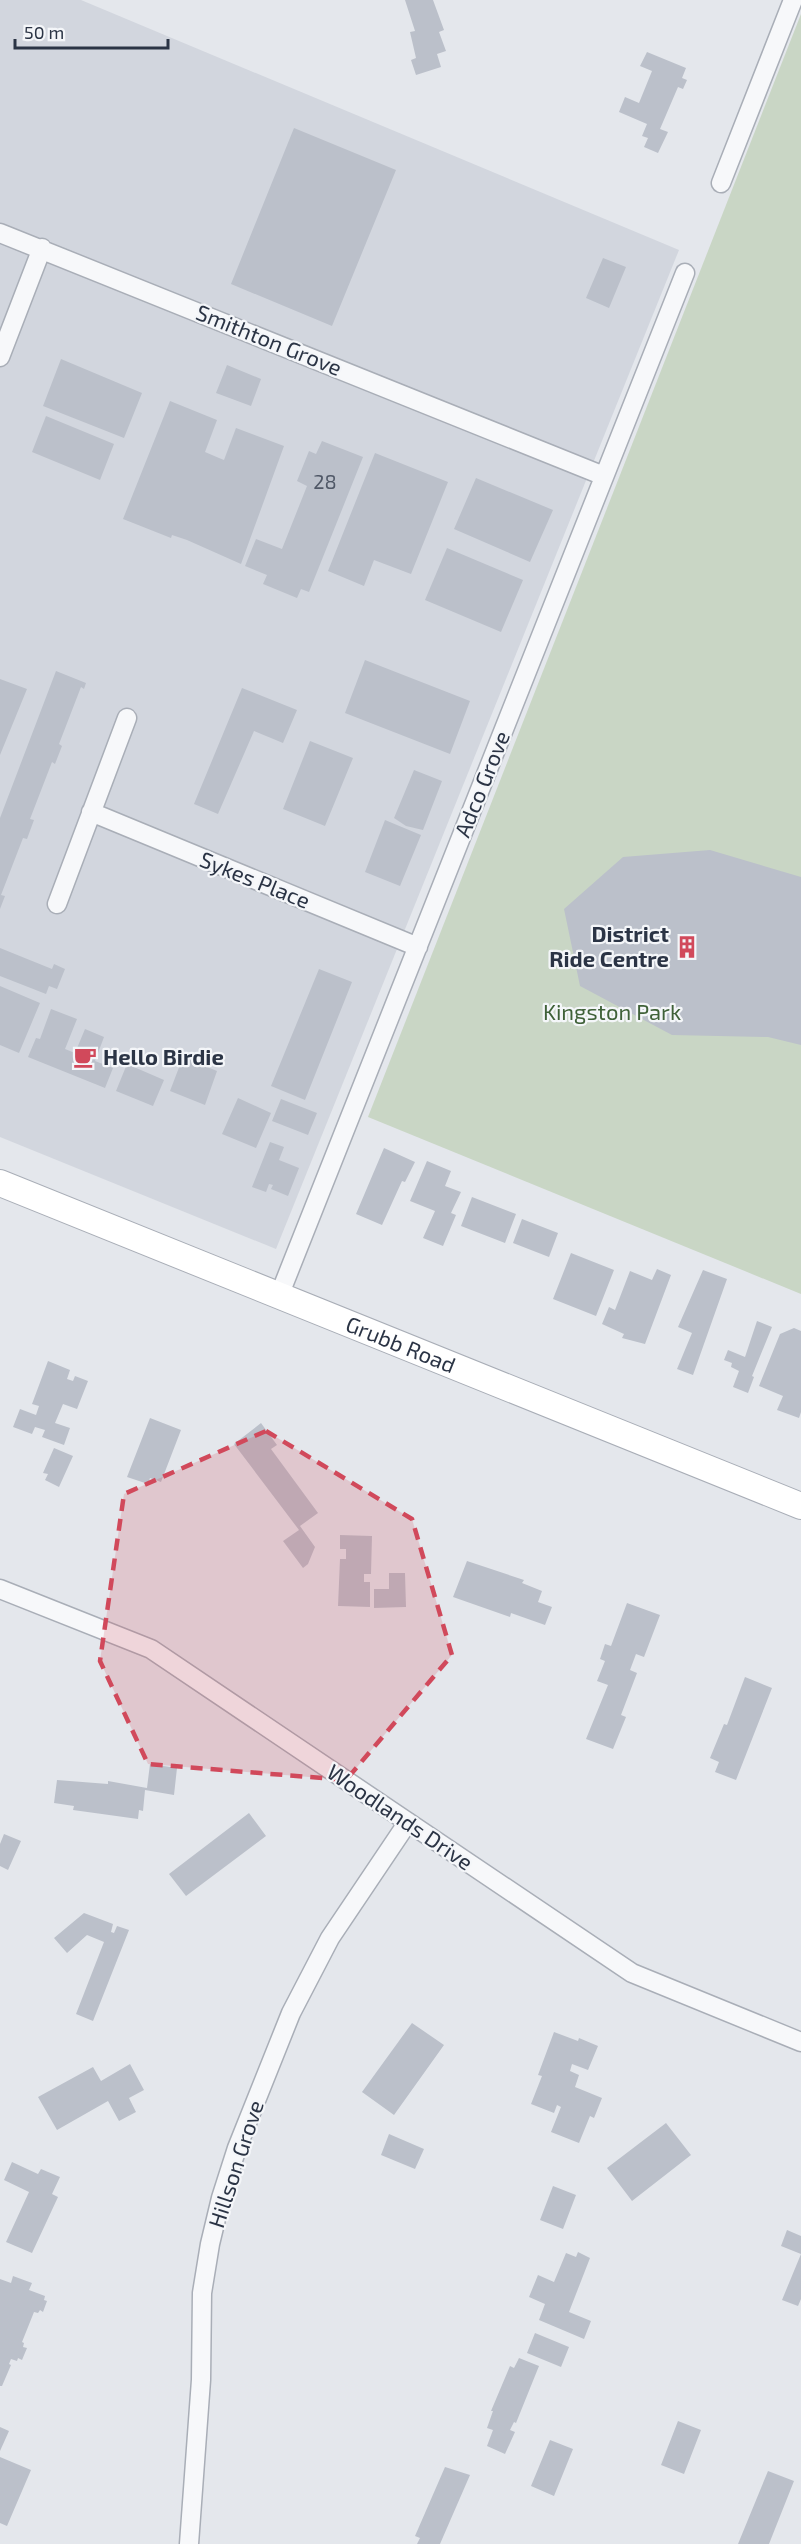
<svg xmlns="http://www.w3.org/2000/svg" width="801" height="2544" viewBox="0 0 801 2544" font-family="'Exo 2',sans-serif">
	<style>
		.built { fill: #d2d6de }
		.green { fill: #c9d6c5 }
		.building { fill: #bbc0ca }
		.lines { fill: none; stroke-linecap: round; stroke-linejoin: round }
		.minor-casing { stroke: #a9aeb7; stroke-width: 21 }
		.secondary-casing { stroke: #a9aeb7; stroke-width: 28 }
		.minor { stroke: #f7f8fa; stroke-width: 18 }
		.secondary { stroke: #fff; stroke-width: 26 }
		.marked { fill: #d1495b; fill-opacity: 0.2; stroke: #d1495b; stroke-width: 4.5; stroke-dasharray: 12 8; stroke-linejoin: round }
		.labels { text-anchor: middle; stroke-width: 4.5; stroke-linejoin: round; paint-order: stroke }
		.number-label { font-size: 20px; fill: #4f5766 }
		.street-label { font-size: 22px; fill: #2b3445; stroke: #f4f6f9 }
		.poi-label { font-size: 22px; font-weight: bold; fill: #2b3445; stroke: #f4f6f9; text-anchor: end }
		.park-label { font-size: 22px; fill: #3f6138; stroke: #f4f6f9 }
	</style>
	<rect width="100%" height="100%" fill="#e4e7ec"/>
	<path class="built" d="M0 0H81L679 250 276 1249 0 1137Z"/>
	<path class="green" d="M801 14V1294L368 1117Z"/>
	<path class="building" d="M405 0H433L444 30 439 32 446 51 437 54 441 67 416 75 411 60 416 58 410 32 415 31Z
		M647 52 686 68 682 78 687 80 683 89 678 87 660 129 668 132 658 153 644 147 648 138 642 136 647 124 619 112 625 97 639 103 652 71 640 66Z
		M294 128 396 170 332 326 231 284Z
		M603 258 626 267 609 308 586 298Z
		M61 359 142 393 124 438 43 406Z
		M227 365 261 379 251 406 216 393Z
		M170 401 217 420 205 452 219 458 224 460 236 428 284 446 241 564 187 540 172 535 171 538 123 519Z
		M46 416 114 444 100 480 32 452Z
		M322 441 363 457 309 592 301 589 297 598 263 584 267 575 245 566 256 539 282 549 307 486 297 481 309 451 316 454Z
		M375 453 448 482 411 574 374 560 364 586 328 571Z
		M476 478 553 510 530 562 454 529Z
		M447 548 523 580 501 632 425 600Z
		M365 660 470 701 450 754 345 713Z
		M56 671 86 683 84 689 81 687 59 744 62 746 55 764 52 762 30 819 34 820 27 839 23 838 1 895 5 896 0 909V818Z
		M0 679 27 689 0 755Z
		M242 688 297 710 283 743 254 731 218 814 194 804Z
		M310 741 353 758 325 826 283 809Z
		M414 770 442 781 423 830 406 826 394 818Z
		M385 820 421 835 400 886 365 872Z
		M710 850 801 877V1045L768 1037 672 1035 580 986 564 909 623 857Z
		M0 948 52 969 54 964 65 969 57 989 49 986 46 994 0 976Z
		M319 969 352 982 305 1100 271 1086Z
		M0 986 40 1003 19 1053 0 1045Z
		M51 1009 77 1019 65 1049 75 1053 85 1029 104 1037 95 1061 113 1068 105 1088 28 1057 36 1038 40 1039Z
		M183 1057 217 1071 205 1105 170 1091Z
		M127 1064 164 1080 153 1106 116 1091Z
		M238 1098 271 1113 256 1148 222 1134Z
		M281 1099 317 1113 308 1135 272 1121Z
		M270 1142 284 1147 279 1160 299 1168 288 1196 271 1189 273 1185 269 1184 266 1192 252 1187Z
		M384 1148 415 1162 405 1182 402 1181 382 1225 356 1214Z
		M427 1161 451 1171 445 1186 461 1192 451 1213 456 1215 443 1246 423 1238 435 1211 410 1201Z
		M472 1197 516 1214 505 1243 461 1226Z
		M522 1219 558 1233 549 1257 513 1243Z
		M571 1253 614 1270 596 1316 553 1299Z
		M657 1269 671 1275 645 1344 622 1338 624 1334 602 1324 609 1307 615 1310 630 1271 652 1280Z
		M703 1270 727 1279 693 1375 677 1369 692 1333 678 1327Z
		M757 1321 772 1327 752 1376 754 1377 748 1393 733 1387 739 1371 731 1367 732 1363 724 1360 728 1350 745 1357Z
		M794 1328 801 1331V1412L799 1418 777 1410 783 1396 759 1386 780 1334Z
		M48 1361 70 1370 67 1379 73 1381 75 1376 88 1381 77 1409 63 1404 55 1423 70 1428 64 1445 42 1437 45 1430 35 1427 32 1434 13 1427 20 1409 36 1415 39 1406 32 1404Z
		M150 1418 181 1430 161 1482 150 1478 148 1484 127 1477Z
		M261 1423 277 1445 271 1449 318 1513 300 1526 315 1547 308 1564 303 1568 283 1541 299 1530 234 1444Z
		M54 1448 73 1456 59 1487 45 1480 48 1474 43 1473Z
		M340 1535 372 1536 371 1574H364V1582H370V1607L338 1606 340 1559H346V1549H340Z
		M467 1561 524 1580 522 1583 542 1591 538 1602 552 1607 545 1625 511 1613 510 1617 453 1597Z
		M389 1573H405L406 1607 374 1608V1589H389Z
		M627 1603 660 1615 644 1657 636 1654 630 1670 637 1673 621 1715 626 1717 613 1749 586 1739 608 1685 597 1681 605 1661 600 1659 605 1644 611 1646Z
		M745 1677 772 1688 736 1780 715 1772 719 1762 710 1758 724 1724 727 1725Z
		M150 1764 177 1768 174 1795 145 1790 143 1811 139 1810 138 1819 73 1810 74 1806 54 1803 57 1780 108 1784V1781L147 1788Z
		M249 1813 266 1836 186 1896 169 1874Z
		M4 1834 21 1841 8 1870 0 1866V1844Z
		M84 1913 113 1924 111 1932 114 1933 117 1926 129 1930 93 2021 76 2014 104 1942 87 1935 67 1953 54 1938Z
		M412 2023 444 2045 394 2115 362 2092Z
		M554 2032 578 2041 579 2038 598 2046 588 2070 572 2064 570 2071 579 2075 575 2087 602 2098 594 2118 590 2116 579 2143 551 2132 561 2107 557 2105 554 2113 531 2104 542 2076 538 2075Z
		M130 2064 144 2090 129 2098 136 2112 119 2121 108 2101 57 2130 38 2097 93 2067 101 2081Z
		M666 2123 691 2155 632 2201 607 2168Z
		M389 2134 424 2149 415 2169 381 2155Z
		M12 2162 38 2174 41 2169 60 2177 52 2194 58 2197 32 2253 6 2242 29 2192 4 2180Z
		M553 2186 576 2195 563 2229 540 2220Z
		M787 2230 801 2236V2299L798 2306 782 2300 801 2254 781 2246Z
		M578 2252 590 2258 569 2312 591 2321 584 2339 539 2320 545 2304 529 2297 538 2275 554 2282 566 2253 576 2257Z
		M13 2276 32 2283 29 2290 45 2296 44 2300 47 2301 43 2312 40 2310 38 2313 34 2312 22 2342 24 2343 23 2347 27 2348 22 2360 18 2358 17 2361 11 2359 9 2364 11 2365 2 2386H0V2279L11 2283Z
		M535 2333 569 2347 561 2367 527 2353Z
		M519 2358 539 2366 516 2423 514 2422 510 2430 515 2432 505 2454 487 2446 493 2430 487 2428 493 2411H491L510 2366 514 2368Z
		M678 2421 701 2430 684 2474 661 2465Z
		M0 2427 9 2431 0 2451Z
		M550 2440 573 2449 554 2496 531 2486Z
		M0 2457 31 2470 7 2526 0 2523Z
		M445 2467 470 2475 440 2544H417L420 2538 415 2536Z
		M768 2471 794 2481 769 2544H738Z"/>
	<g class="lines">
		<g class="minor-casing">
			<path id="minor" d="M721 183 793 0
				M0 233 604 476
				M0 357 42 248
				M91 812 418 947
				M57 904 127 718
				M279 1296 685 273
				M0 1589 151 1649 632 1973 801 2042
				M189 2544 201 2380 202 2293 210 2244 221 2198 237 2148 291 2013 330 1938 408 1822"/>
		</g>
		<g class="secondary-casing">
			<g id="secondary">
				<path id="s1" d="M0 1183 801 1506"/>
			</g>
		</g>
		<use href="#minor" class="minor"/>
		<use href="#secondary" class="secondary"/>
	</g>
	<path class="marked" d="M266 1431 412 1519 452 1655 346 1780 148 1764 100 1661 124 1494Z"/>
	<defs>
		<g id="building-bare" transform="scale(1.8)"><path d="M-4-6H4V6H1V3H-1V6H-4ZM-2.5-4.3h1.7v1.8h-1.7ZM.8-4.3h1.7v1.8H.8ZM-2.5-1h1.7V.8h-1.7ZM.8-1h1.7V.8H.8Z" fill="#d1495b" stroke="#f4f6f9" stroke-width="2.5" paint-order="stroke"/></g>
		<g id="cafe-bare" transform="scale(1.8)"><path d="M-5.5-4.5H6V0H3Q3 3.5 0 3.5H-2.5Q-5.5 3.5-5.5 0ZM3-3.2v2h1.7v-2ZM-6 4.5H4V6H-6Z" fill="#d1495b" stroke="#f4f6f9" stroke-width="2.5" paint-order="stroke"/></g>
	</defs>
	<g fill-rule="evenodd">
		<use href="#building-bare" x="687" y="947"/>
		<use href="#cafe-bare" x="85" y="1057"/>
	</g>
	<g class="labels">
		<g class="number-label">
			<text x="325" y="489">28</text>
		</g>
		<g class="street-label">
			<text transform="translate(269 340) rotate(22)" y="8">Smithton Grove</text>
			<text transform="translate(482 784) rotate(-68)" y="8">Adco Grove</text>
			<text transform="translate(255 880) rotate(22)" y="8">Sykes Place</text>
			<text dy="8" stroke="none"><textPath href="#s1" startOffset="432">Grubb Road</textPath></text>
			<text transform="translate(400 1817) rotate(34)" y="8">Woodlands Drive</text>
			<text transform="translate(236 2164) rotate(-72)" y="8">Hillson Grove</text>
		</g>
		<g class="poi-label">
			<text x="669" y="942">District<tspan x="669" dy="25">Ride Centre</tspan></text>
			<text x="103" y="1065" text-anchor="start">Hello Birdie</text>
		</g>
		<g class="park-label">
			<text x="612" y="1020">Kingston Park</text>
		</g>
	</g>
	<path d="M15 39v9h153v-9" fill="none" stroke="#2b3445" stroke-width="3"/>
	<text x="24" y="39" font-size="18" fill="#2b3445" stroke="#f4f6f9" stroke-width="4.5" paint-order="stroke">50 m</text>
</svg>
